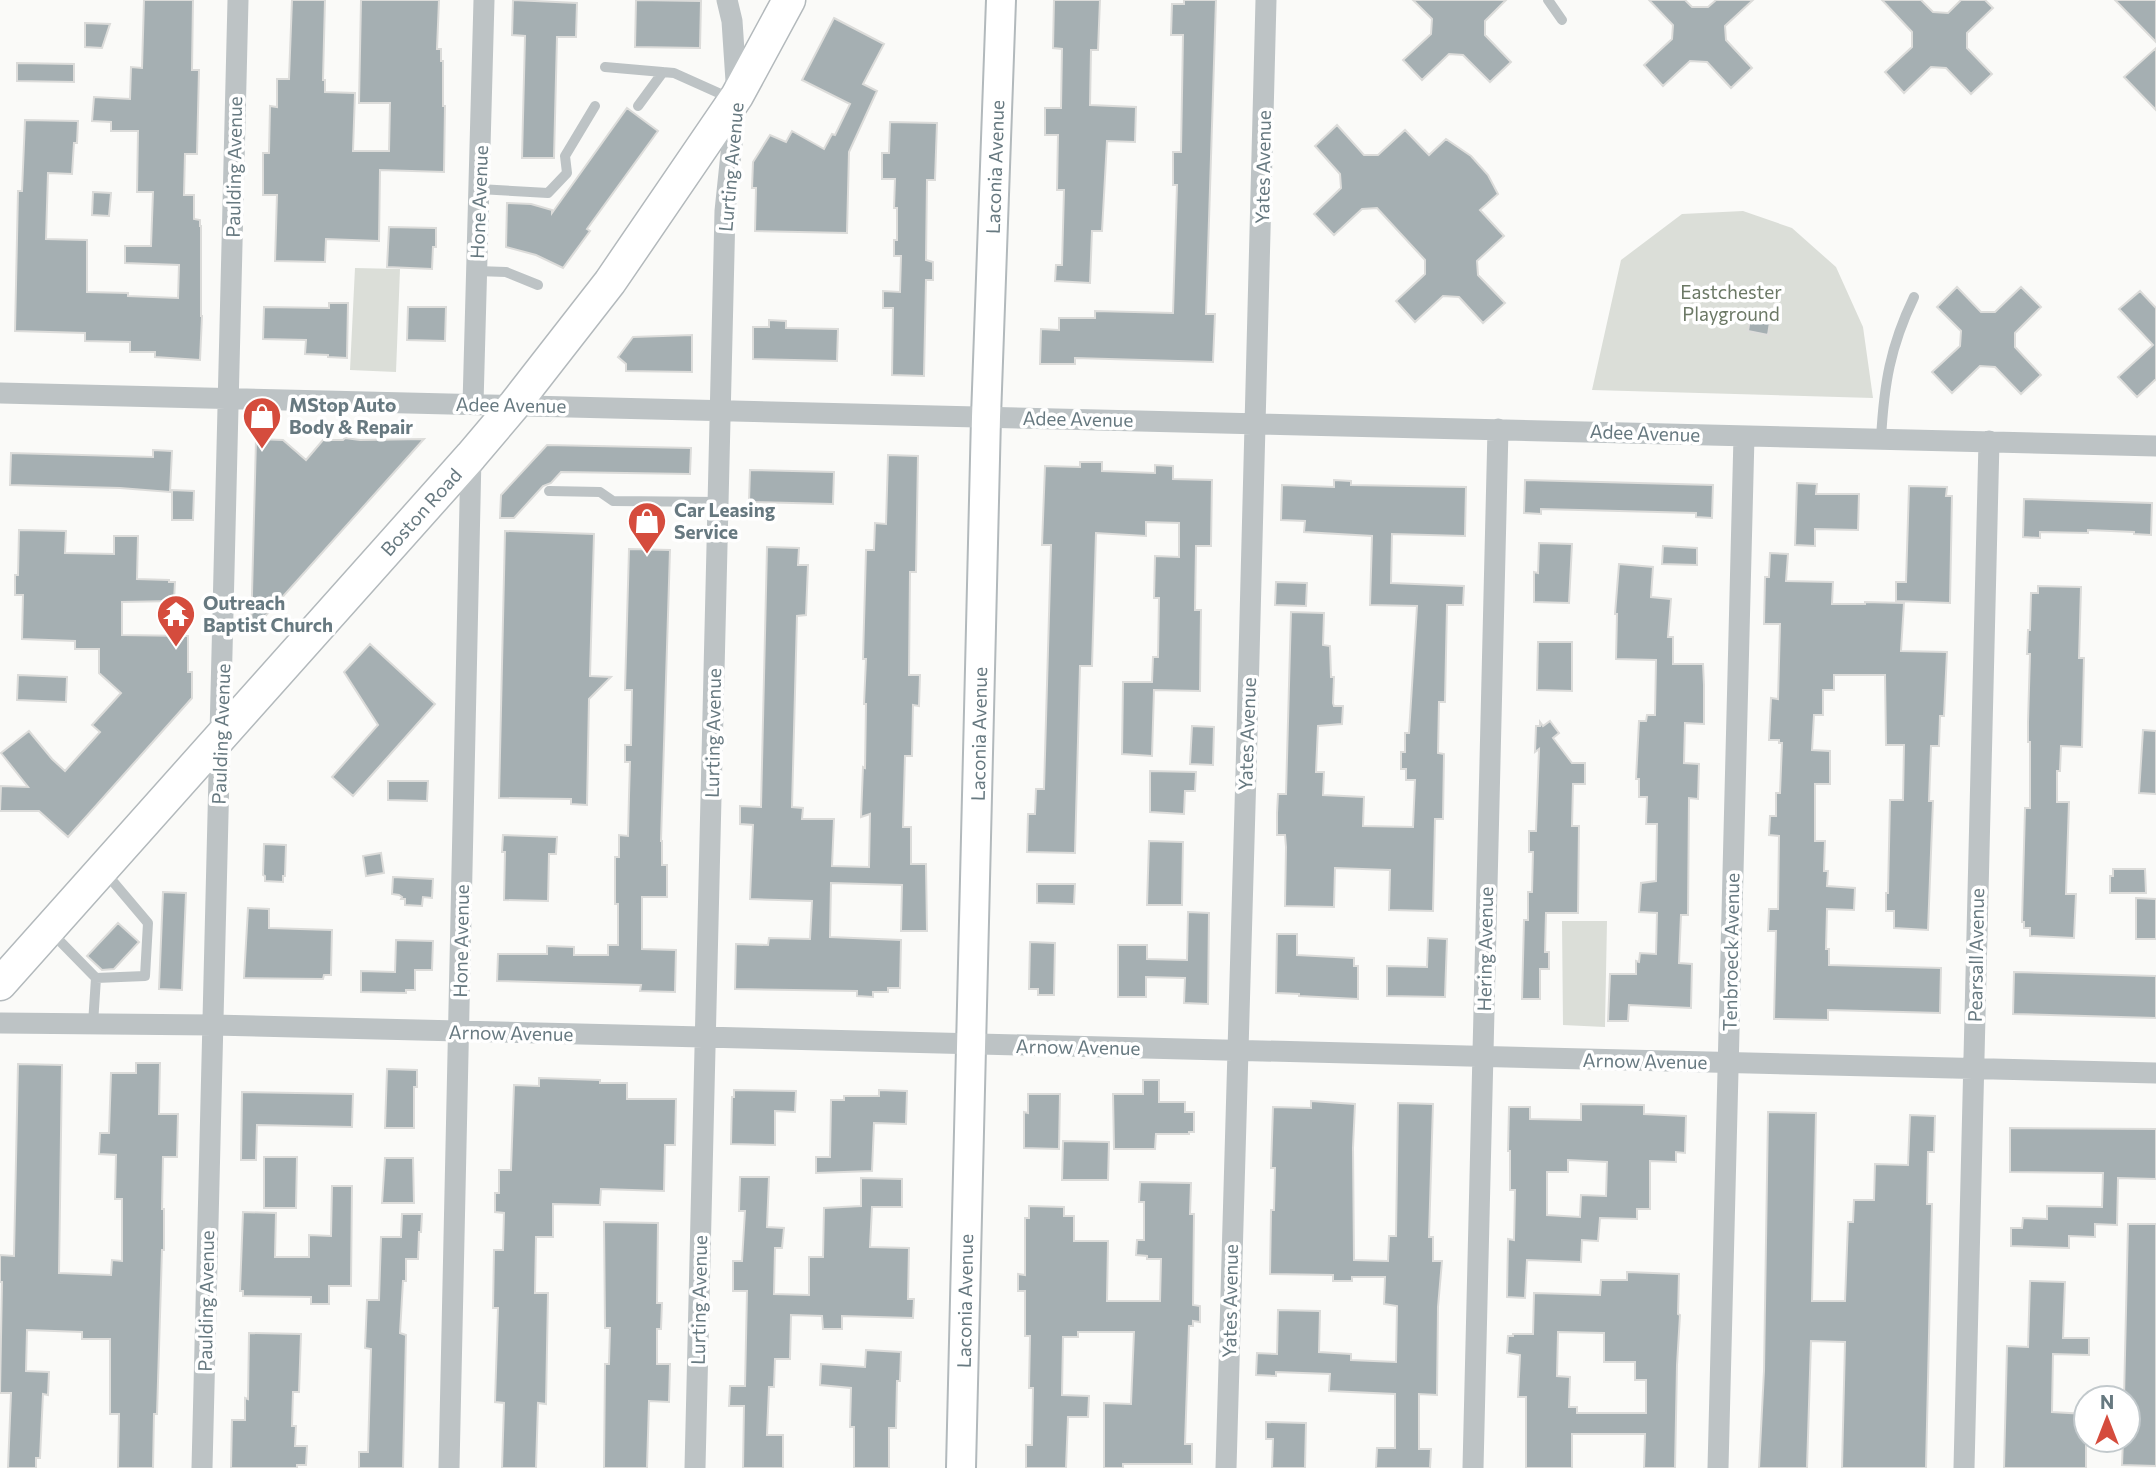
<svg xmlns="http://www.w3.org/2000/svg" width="2156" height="1468" viewBox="0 0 2156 1468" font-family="Commissioner,sans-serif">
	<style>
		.green { fill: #dbded8 }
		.building { fill: #a5afb2; stroke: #dcdcda; stroke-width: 2; fill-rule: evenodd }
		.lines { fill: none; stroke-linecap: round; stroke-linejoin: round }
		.secondary-casing { stroke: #b2b9bc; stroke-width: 32 }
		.primary-casing { stroke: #b3b9bc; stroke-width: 35 }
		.lane { stroke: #bdc3c5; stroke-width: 10 }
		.street { stroke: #bdc3c5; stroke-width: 21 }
		.secondary { stroke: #fff; stroke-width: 28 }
		.primary { stroke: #fff; stroke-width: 32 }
		.labels { text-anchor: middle; stroke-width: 7; stroke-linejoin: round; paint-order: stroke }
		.street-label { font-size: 19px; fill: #677980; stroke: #fff }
		.park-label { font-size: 19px; fill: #6c7966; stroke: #fff }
		.poi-label { font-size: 19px; font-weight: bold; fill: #677980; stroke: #fff; text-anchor: start }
	</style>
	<rect width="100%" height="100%" fill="#fafaf8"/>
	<path class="green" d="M1743 211 1792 228 1836 267 1863 327 1873 398 1592 390 1621 260 1682 214Z
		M355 268 400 269 396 372 350 370Z
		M1562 921H1607L1605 1027 1563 1025Z"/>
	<path class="building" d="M144 0H193L192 70H199L197 154H185L184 195H194V219L200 220V226H201V316H202L200 360 155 357V352H130V342L85 341V333L15 331 18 191H22L25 120 78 121 77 143H74L72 174 48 173 46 239 87 240V292L128 293V296L178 298 179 265 125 263V246H151L153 192H137L138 131H111V122L92 121 94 97 130 99 131 67 142 68Z
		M292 0H325L323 80H325V92L355 93 353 151H389L390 103H359L361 0H439L437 49H441V61H443V106H445L444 172 380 170 379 241 326 239 325 262 275 261 277 195H263V153H269L270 106 277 107V79H289Z
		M513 0 577 3 576 37H557L554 158H522L525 36 512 35Z
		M636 0 701 1 700 48 635 47Z
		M1054 0H1100L1098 50H1091L1090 105 1136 107 1135 142 1107 141 1102 231H1092L1090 283 1055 281 1056 265H1062L1064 190H1057L1058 135H1045V108H1061L1062 49 1053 48Z
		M1184 0H1216L1206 314H1215L1213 362 1075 358V364H1040L1041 329 1059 330V318H1095V311L1173 313 1177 185H1173V152H1181L1183 35H1171L1172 4H1184Z
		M1413 0H1506L1485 21V35L1511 62 1490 82 1463 55 1449 54 1422 80 1403 60 1431 34 1432 19Z
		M1649 0H1685L1692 7H1708L1716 0H1753L1725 26 1726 40 1752 68 1731 88 1707 62 1690 61 1663 86 1644 65 1672 39 1673 25Z
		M1882 0H1921L1933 12 1948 13 1961 0H1985L1993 8 1967 33V48L1992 74 1971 94 1946 68 1931 67 1904 93 1885 72 1912 47V32Z
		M2115 0H2156V42Z
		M834 18 884 44 863 84 877 91 849 152 847 233 755 231 756 188H752L753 162 770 135 786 142 792 131 824 149 832 134 835 135 850 104 802 80Z
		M85 23 110 24 102 48 85 47Z
		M2156 48V110L2124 77Z
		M17 63 74 64V82L17 81Z
		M627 108 658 131 587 229 590 231 563 268 536 255 506 247 507 203 531 204 552 210V213Z
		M890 122 937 123 935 180H927L926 260 933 262V280H926L924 376 892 375 893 308H883V291L900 292 901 256H894V240H897V208H894L895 179H882V153H889Z
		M1337 125 1364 155H1378L1405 130 1429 155 1446 139 1471 156 1488 175 1498 194 1480 210 1504 236 1477 261 1478 275 1505 303 1483 323 1459 297 1443 296 1415 322 1396 301 1425 274V260L1377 208 1362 209 1334 235 1314 214 1341 188 1340 174 1315 146Z
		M93 192 111 193 109 216 92 215Z
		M389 227 436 228V247H433L432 269 387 267Z
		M1957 287 1981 312H1995L2021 287 2041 307 2015 333V347L2041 375 2021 394 1995 367 1980 366 1952 393 1932 372 1960 346 1961 331 1937 307Z
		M2140 291 2156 308V379L2137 397 2118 377 2153 345 2119 309Z
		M329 303H348L347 358 328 357V355L305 354 306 340 263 339 264 307 329 308Z
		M408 307H446L445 341 407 340Z
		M1751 311 1771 316 1768 335 1748 331Z
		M769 320 786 321V328L838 329 837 361 753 359V327H769Z
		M692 335V372L626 371V364L618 357 633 337Z
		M345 438 360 440 424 439 251 632 256 439 283 440 306 460 323 440H343Z
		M547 445 691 448 690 474 561 472 551 483 543 486 514 518H500L501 495Z
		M153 450 172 451 170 492 120 488 10 485 11 453 153 457Z
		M888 455 918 456 916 572H910L909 675H920L919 706 913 705 912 756H905L903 827H911V864H926L927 931H901L902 885 831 883 830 937 901 940 900 988H888V992H873V997L857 996V991L735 989 736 944 768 945 769 938 810 939 812 901 750 899 753 825 740 824V806L761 807 767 547 799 548 798 565H808L806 615 797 616 792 807 803 808 802 819H834L832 866 869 867 870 814 861 817 863 767 865 768 866 704H864L866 659H863L866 550H874L875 523 886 524Z
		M1080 462H1102V471L1155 473V465L1173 466V479L1212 480 1211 546H1196L1195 610H1201L1200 691 1154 690 1152 756 1122 754 1123 682H1152L1153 657H1158L1159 598H1154L1155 556 1179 557V523L1146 522V536L1096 533 1092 666H1080L1075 853 1027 852 1028 814H1035L1036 789H1044L1051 545H1042L1045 466 1080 467Z
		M750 470 834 472 833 504 749 502Z
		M1334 480 1351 481V485L1466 487 1465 536 1392 534 1391 583 1464 586 1463 605H1447L1445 702H1439L1438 753 1444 754 1443 819H1435L1433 911 1389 910 1390 870 1335 868 1334 907 1285 906 1286 847 1285 835H1277V813L1278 794H1286L1291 612 1324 613 1323 645 1330 646 1331 677H1334L1333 703 1334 706H1343L1342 724 1318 726 1316 772H1324L1323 795 1364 797 1363 826 1413 827 1415 780H1406V769H1401V752H1405V733H1409L1417 606 1370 605 1372 536 1304 532 1305 521 1281 520 1282 485 1334 487Z
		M1525 480 1713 485 1712 518 1696 517V513L1541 509V514L1524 513Z
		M1797 483 1817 484 1816 494H1859L1858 530 1815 529V546L1795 545Z
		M1909 486 1947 487 1946 496H1952L1950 603 1896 601V582H1906Z
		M172 490 194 491 193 520H172Z
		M2024 499 2152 503 2151 535 2134 534V532L2088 530V533L2040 532V538L2023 537Z
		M19 530 66 531 65 553 114 554V536H138L137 579 169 580V582H175L174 601 122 602V635L188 636V672H192V698L68 837 39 811H0L1 786 28 787 1 753 29 731 52 759 65 771 100 732 92 725 121 693 99 673V649H75V641L22 639 23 595H15V575H18Z
		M505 531 594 534 590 676 611 677 589 699 587 805 571 804V799L499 798Z
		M1539 543 1572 544 1569 603 1534 602V572L1538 573Z
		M1663 546 1697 548V565L1662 564Z
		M629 549 670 550 661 841H662V865H667V897H642V949L676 950 675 992 640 991 641 985 497 981 498 954H547V946L574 947V955H608V945H618V904H615V857H619V835L628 836 629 796 630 762H625V745H631L632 690H625Z
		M1770 553 1788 554 1786 581 1833 582 1832 604H1865V602L1904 603 1901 651 1947 652 1944 716H1940L1939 746H1931L1929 801H1933L1928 930 1894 928V911H1886V893H1888L1890 800H1903L1904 745H1886L1885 675H1834V690H1823V715H1814L1812 750 1830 751V784H1815V841H1825L1824 871H1828L1827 886 1855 888 1854 910 1827 909 1826 949H1829V965L1941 968 1940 1013 1828 1010V1020L1774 1019 1776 931H1768L1769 909H1778L1779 836 1769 835 1770 816H1776V793H1780L1782 743H1779V740H1769L1771 698 1778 699 1780 624H1764L1765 577H1769Z
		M1619 564 1653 567 1651 597 1671 599 1668 637H1673V664H1703L1704 685V724L1685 723 1684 763 1699 764 1698 799 1689 798 1688 915H1681L1679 963 1692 964 1691 1008 1629 1005 1628 1021H1608L1610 974H1636V961L1639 962 1640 953 1656 954 1657 913 1639 912 1641 883 1656 881 1657 824H1646L1647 797H1639V779H1636L1639 721H1646L1647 715H1655L1656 660 1616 659 1617 614H1615Z
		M1276 582 1307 583 1306 606 1275 605Z
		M2038 586 2081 587 2079 658H2084L2082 747 2061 746 2060 771H2057V802H2069L2066 894H2076L2074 938 2030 936V928H2024V922H2022L2025 808H2030V742H2028V722L2030 654H2027L2028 630H2030L2031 593H2038Z
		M1538 642H1572V691L1537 690Z
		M370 644 435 704 353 796 332 777 378 725 344 672Z
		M18 675 67 677 66 702 17 700Z
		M1550 721 1559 733 1553 738 1572 763H1585V784H1573L1572 826H1579L1578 913H1546L1545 952H1549V969H1540V999H1522L1524 920H1528V892H1532L1533 852H1529V831H1536L1539 749 1535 752 1536 726H1540V722L1543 726Z
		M1192 726 1214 727 1213 765 1190 764Z
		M2143 730 2156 731V794L2139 793Z
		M1150 771 1196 772 1195 791H1185L1184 814 1150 812Z
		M388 781H428L427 801 388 800Z
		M503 835 557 837 556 854H549L548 901 504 900 505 852H502Z
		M1149 841 1183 842 1182 905H1147Z
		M264 844 286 845 285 876H283V882L265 881V876L263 875Z
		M381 853 384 873 366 876 363 856Z
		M2113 869H2145L2146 893H2110V876H2113Z
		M393 877 433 879 432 898 423 897 422 906 405 905V899H401L402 897 399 895 392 894Z
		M1037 884H1075L1074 904 1037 903Z
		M163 892 186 893 182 990 159 989Z
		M2136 898 2156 899V939H2136Z
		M248 908 269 909V928L332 930 331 975H324L323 979 244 978Z
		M1188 912 1209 913 1208 1004 1184 1003 1185 978 1146 977V997H1118V945H1147V959L1187 960Z
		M118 923 139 942 114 969 102 970 87 956Z
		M1277 934H1297V955L1354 958V966H1358V999L1299 996V994L1276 993Z
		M1428 938 1447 939 1445 997 1387 996V966L1427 967Z
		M396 940 433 941 432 970H415V990H406V993L361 992V971L395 972Z
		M1030 942 1055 943 1054 995H1038V989H1029Z
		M2014 972 2156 976V1018L2013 1014Z
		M136 1063H160L159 1114H178L177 1157H163L162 1209H164V1250H162L157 1414H154L153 1468H118L119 1414H110V1339H82V1332L27 1330 26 1371 49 1372 48 1395 43 1394 40 1458H36V1468H8L11 1393H0L2 1282H0V1255L14 1256 18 1064 62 1065 59 1273 111 1275 112 1260 122 1261V1199H115L116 1155 99 1154 100 1133H109L111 1073H136Z
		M387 1069 417 1070V1087H414V1128H385Z
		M539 1078 600 1080V1083H627V1099H676L675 1145H665L664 1191 601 1189 600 1205 553 1204V1237H536L535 1293H548L546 1404 538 1403 536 1468H502L504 1403 495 1402 498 1308H493L494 1250H503L504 1213 495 1212V1193H499V1170H511L514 1085 539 1086Z
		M1143 1080H1159V1102H1185V1112H1194V1132H1189V1134H1156L1155 1149H1114L1113 1094H1143Z
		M734 1090 796 1091 795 1112 775 1111V1145L731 1144 732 1097H734Z
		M879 1090 907 1091 906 1124 874 1123 872 1171 816 1173V1157H830L831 1100H844V1096H879Z
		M242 1092 353 1094 352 1127 257 1125 256 1160H241Z
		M1028 1094H1060L1059 1149 1024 1148V1112L1028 1113Z
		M1311 1101 1355 1104 1353 1148 1354 1260 1388 1261 1389 1236H1396L1398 1103 1433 1104 1429 1237H1433V1261H1442L1438 1307 1437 1395 1419 1394V1449H1431L1430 1468H1376L1377 1448H1395V1394L1329 1391 1330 1374 1276 1372V1376L1256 1375 1257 1353 1277 1354 1278 1310 1320 1311 1319 1352 1351 1354V1360L1396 1362 1397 1306 1384 1304 1385 1277H1352V1281H1333V1275L1270 1274 1271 1210H1274L1275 1168H1271L1273 1107 1311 1108Z
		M1581 1104 1644 1105V1114L1686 1116 1685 1153 1676 1152V1162L1650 1161V1209H1637V1219L1600 1218 1598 1241 1582 1240 1581 1262 1527 1260 1525 1298 1507 1297 1508 1239 1514 1240 1515 1190H1510V1151H1508L1509 1107H1530V1119L1581 1120ZM1568 1160 1607 1162 1606 1196 1581 1195 1580 1217 1547 1215V1172H1568Z
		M1768 1112 1816 1113 1812 1301H1845L1848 1222H1853L1854 1200H1874L1875 1164 1908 1165 1910 1115 1935 1116 1934 1152H1928L1927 1204H1932L1926 1468H1842L1845 1342 1811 1341 1807 1468H1759L1764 1371Z
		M2010 1128 2156 1129V1179L2118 1178 2117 1225 2095 1224V1237L2069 1236V1248L2011 1246V1228H2022L2023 1218 2047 1219V1206L2102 1207 2103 1173 2010 1172Z
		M1063 1141 1109 1142 1108 1180H1062Z
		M264 1157H297L296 1208H264Z
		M385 1158H413L414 1203H382Z
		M740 1177H769L767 1227 784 1228 782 1248H775L774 1294 809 1295V1257H823L824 1208 861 1206V1178L902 1179V1207H872L870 1247 909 1248 908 1299H914L913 1318 842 1316V1329H823L822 1316 791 1315 790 1359H775L774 1387H769L767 1435H783V1468H743L744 1406H729L730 1386H745L747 1291H733V1261H742L745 1211H739Z
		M1140 1182 1191 1183 1190 1214H1194L1193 1305 1200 1306V1322L1193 1321V1326H1189L1185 1444H1192V1464H1123V1468H1104V1403L1131 1404 1134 1332H1078V1337H1063L1062 1395 1089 1396 1088 1417H1068L1066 1468H1026V1445H1032L1033 1388H1029L1030 1336H1025V1291H1018V1274L1025 1275V1218H1029V1206L1064 1207V1216H1074V1241H1108L1107 1301H1160L1161 1259H1147V1256L1136 1255 1137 1240H1144V1202H1139Z
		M332 1186H352L351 1286H329V1304H311V1297L243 1296V1291H240L243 1212 276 1213 275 1257H309V1235L331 1236Z
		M402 1214H422L421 1232H419L418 1259H406V1281H403L400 1333 406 1335 403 1468H359V1452H368L371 1349 365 1348 367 1300H379L381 1237H401Z
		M604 1222 658 1223 657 1303H662L661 1329H657V1364H670L669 1402 649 1401 647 1468H604L605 1364H609L610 1328H605Z
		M2128 1224H2156V1466L2122 1465 2123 1440H2128V1398H2124Z
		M1627 1272 1679 1274 1678 1314 1680 1315 1677 1365 1675 1468H1644L1645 1434H1572V1468H1526V1397H1518L1520 1355 1507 1353 1508 1336H1513V1334H1533L1534 1293 1600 1295 1601 1280H1627ZM1558 1332 1604 1333V1362H1635V1380H1646V1413H1577V1407H1569L1570 1377 1557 1376Z
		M2030 1281 2065 1282 2063 1338H2089V1355L2053 1354 2052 1412 2086 1414V1468H2004L2007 1346 2028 1347Z
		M249 1333 301 1334 299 1392H293L292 1426H296L295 1446H307L306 1465H297V1468H231L232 1420H245V1398L248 1399Z
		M866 1350 901 1352 900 1381H897L896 1428H889V1468H854V1427H850L851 1388 820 1385 821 1364 865 1367Z
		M1266 1422 1306 1423 1305 1468H1272L1273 1439H1266Z"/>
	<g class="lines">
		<g class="secondary-casing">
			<path id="secondary" d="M961 1468 986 417 1001 0"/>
		</g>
		<g class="primary-casing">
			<path id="primary" d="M0 984 471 456 515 404 610 282 737 96 789 0"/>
		</g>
		<path class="lane" d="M1548 0 1562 20
			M605 67 674 73 732 99
			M638 106 663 72
			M479 189 548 193 567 173 565 156 595 106
			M477 271 506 272 538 285
			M1881 439C1884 384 1890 347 1914 297
			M549 491 600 492 613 501 719 502
			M50 931 96 978 145 976 148 923 104 871
			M93 1024 96 978"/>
		<path class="street" d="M0 393 2156 446
			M473 404 484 0
			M0 1023 213 1025 2156 1073
			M202 1468 238 0
			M449 1468 471 456
			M695 1468 725 211 737 96 732 21 727 0
			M1226 1468C1238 979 1257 489 1266 0
			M1473 1468 1498 429
			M1718 1468 1744 436
			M1964 1468 1989 441"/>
		<use href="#secondary" class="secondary"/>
		<use href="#primary" class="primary"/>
	</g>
	<defs>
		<g id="shop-pin" transform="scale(2.0125)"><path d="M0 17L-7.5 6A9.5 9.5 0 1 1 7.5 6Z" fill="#d54c3d" stroke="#fff"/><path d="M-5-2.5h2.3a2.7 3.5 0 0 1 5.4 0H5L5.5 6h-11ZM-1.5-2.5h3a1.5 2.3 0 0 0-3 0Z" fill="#fff"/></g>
		<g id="temple-pin" transform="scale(2.0125)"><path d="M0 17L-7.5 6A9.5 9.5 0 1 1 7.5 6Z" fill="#d54c3d" stroke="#fff"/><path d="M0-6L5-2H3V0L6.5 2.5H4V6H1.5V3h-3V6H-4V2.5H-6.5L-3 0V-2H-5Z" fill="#fff"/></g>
	</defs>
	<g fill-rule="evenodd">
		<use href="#shop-pin" x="262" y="416"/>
		<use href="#shop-pin" x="647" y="521"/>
		<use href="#temple-pin" x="176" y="614"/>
	</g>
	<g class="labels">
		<g class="street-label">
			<text transform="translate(234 167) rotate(-89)" y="7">Paulding Avenue</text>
			<text transform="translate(731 167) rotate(-85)" y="7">Lurting Avenue</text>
			<text transform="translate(995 167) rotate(-88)" y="7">Laconia Avenue</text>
			<text transform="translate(1263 167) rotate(-89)" y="7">Yates Avenue</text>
			<text transform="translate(479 202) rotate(-88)" y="7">Hone Avenue</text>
			<text transform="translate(511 405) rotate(1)" y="7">Adee Avenue</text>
			<text transform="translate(1078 419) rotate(1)" y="7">Adee Avenue</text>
			<text transform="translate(1645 433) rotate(2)" y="7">Adee Avenue</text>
			<text transform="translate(421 512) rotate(-48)" y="7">Boston Road</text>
			<text transform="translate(713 733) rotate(-89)" y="7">Lurting Avenue</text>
			<text transform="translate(221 734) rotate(-88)" y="7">Paulding Avenue</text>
			<text transform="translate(979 734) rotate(-89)" y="7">Laconia Avenue</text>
			<text transform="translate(1247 734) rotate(-88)" y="7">Yates Avenue</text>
			<text transform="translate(461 941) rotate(-89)" y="7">Hone Avenue</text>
			<text transform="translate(1485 949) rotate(-89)" y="7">Hering Avenue</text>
			<text transform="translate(1731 952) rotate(-89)" y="7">Tenbroeck Avenue</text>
			<text transform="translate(1976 955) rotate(-89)" y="7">Pearsall Avenue</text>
			<text transform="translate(511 1033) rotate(1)" y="7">Arnow Avenue</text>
			<text transform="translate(1078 1047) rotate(1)" y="7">Arnow Avenue</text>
			<text transform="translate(1645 1061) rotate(1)" y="7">Arnow Avenue</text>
			<text transform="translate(699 1300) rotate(-89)" y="7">Lurting Avenue</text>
			<text transform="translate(206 1301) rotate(-89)" y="7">Paulding Avenue</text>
			<text transform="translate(965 1301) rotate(-89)" y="7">Laconia Avenue</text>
			<text transform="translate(1230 1301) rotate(-89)" y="7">Yates Avenue</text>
		</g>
		<g class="park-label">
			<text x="1731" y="299">Eastchester<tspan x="1731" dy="22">Playground</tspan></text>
		</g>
		<g class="poi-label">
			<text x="289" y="412">MStop Auto<tspan x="289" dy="22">Body &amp; Repair</tspan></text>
			<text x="674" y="517">Car Leasing<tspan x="674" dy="22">Service</tspan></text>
			<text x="203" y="610">Outreach<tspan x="203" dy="22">Baptist Church</tspan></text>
		</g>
	</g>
	<g transform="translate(2107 1419)"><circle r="33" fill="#ffffff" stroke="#c2c9cc" stroke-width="2"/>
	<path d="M0-5L12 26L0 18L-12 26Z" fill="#d54c3d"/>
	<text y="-10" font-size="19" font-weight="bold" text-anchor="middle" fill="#677980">N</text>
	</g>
</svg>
